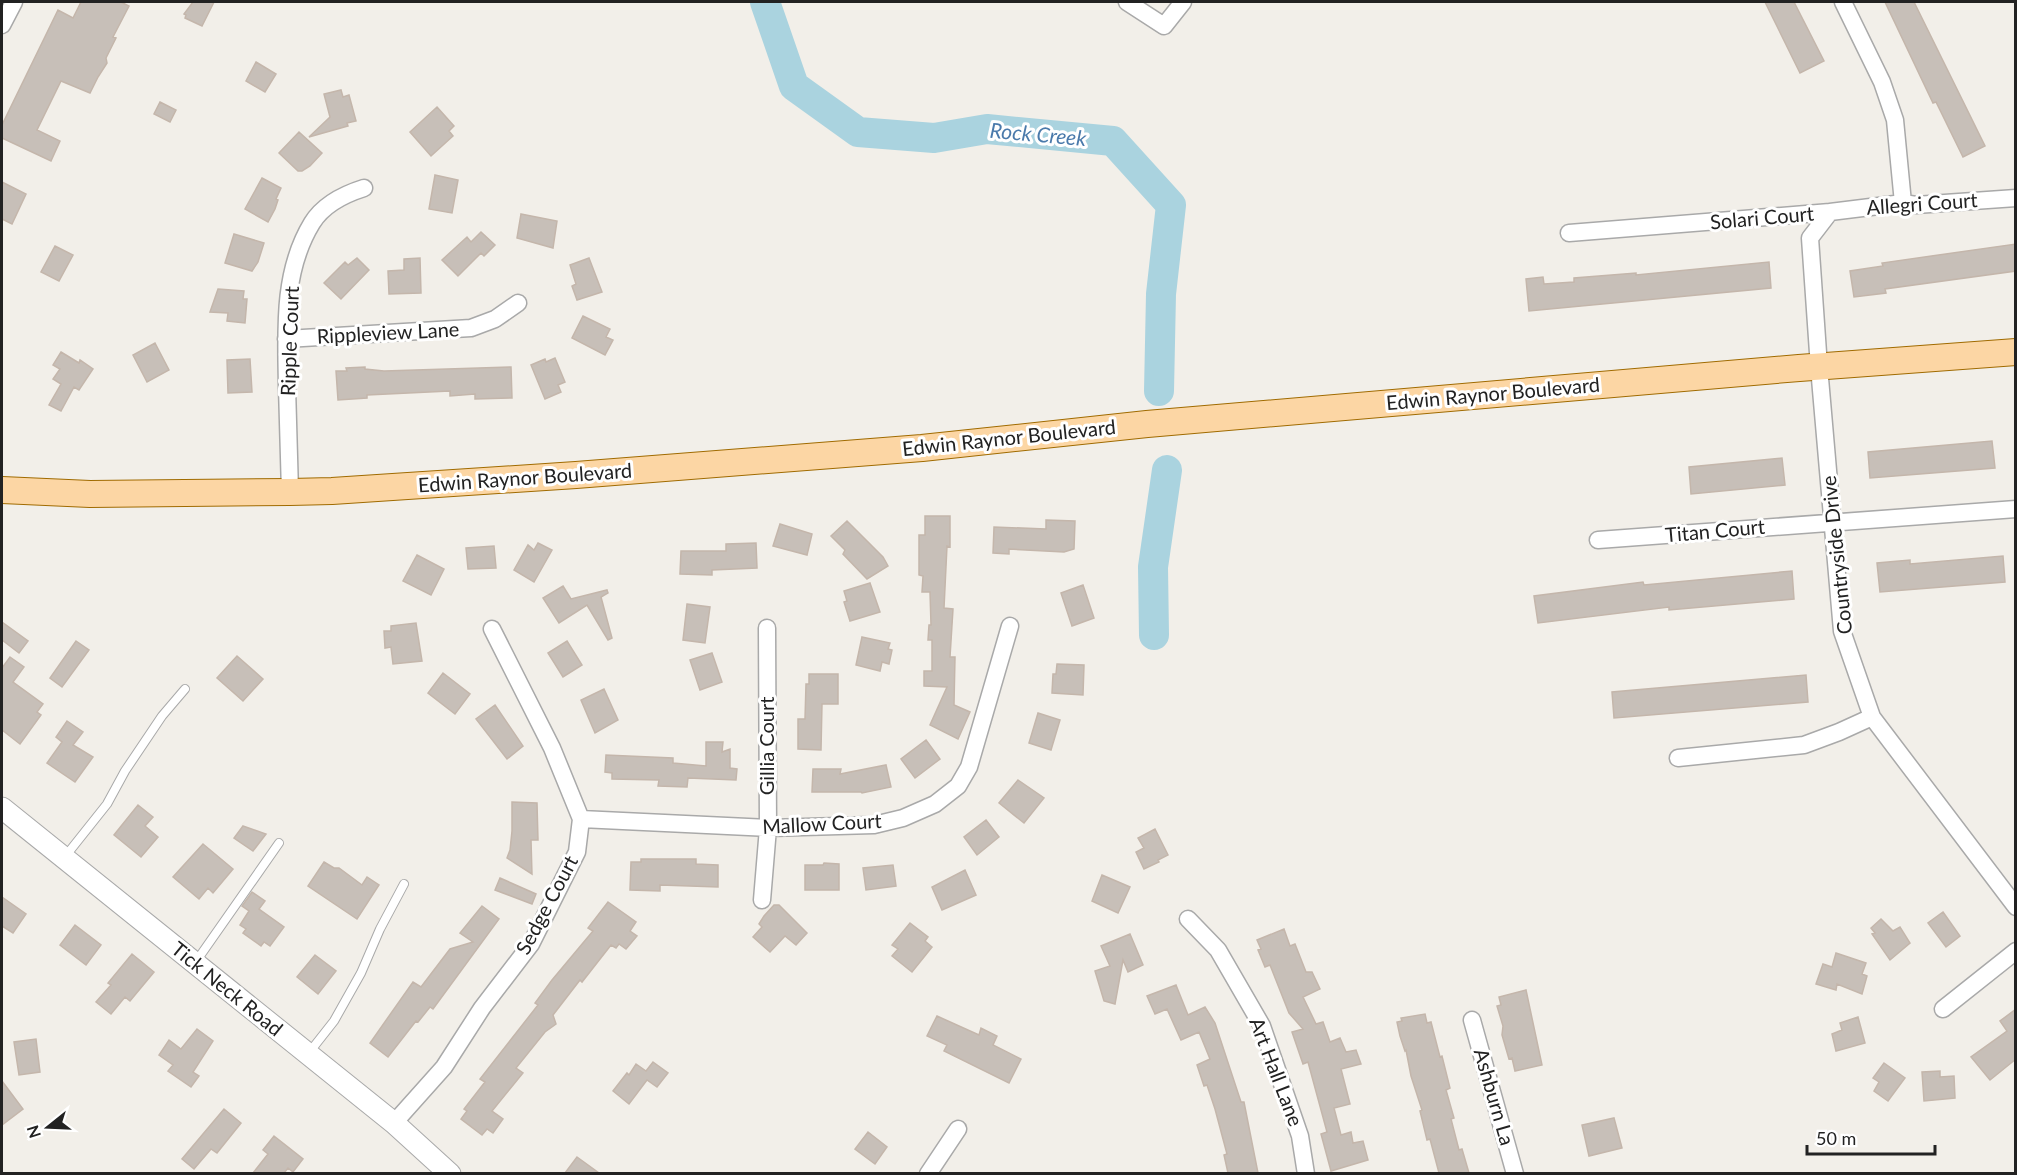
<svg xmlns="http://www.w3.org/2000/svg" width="2017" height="1175" viewBox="0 0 2017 1175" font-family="Lato,sans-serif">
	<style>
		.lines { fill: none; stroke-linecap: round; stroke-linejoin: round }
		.river { stroke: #aad3df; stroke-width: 30 }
		.building { fill: #c7bfb8; stroke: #c4b6ab; stroke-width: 1.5 }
		.service-casing { stroke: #a9a9a9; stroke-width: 10 }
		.minor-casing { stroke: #a9a9a9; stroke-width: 19 }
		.tertiary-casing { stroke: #a9a9a9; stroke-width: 23 }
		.primary-casing { stroke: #a06b00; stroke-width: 28 }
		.service { stroke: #fff; stroke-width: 8 }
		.minor { stroke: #fff; stroke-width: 16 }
		.tertiary { stroke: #fff; stroke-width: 21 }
		.primary { stroke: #fcd6a4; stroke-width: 26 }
		.labels { text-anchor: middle; stroke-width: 6; stroke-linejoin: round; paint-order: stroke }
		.street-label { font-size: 20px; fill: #222; stroke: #fff }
		.water-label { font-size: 21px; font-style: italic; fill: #4a7aab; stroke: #fff }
	</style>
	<rect width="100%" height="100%" fill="#f2efe9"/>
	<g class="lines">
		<path class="river" d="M765 2 794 86 858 132 934 138 987 129 1113 141 1171 205 1161 294 1159 391
			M1154 635 1153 567 1167 470"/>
	</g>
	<path class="building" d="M81 2H121L129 6 113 37 116 38 106 58 107 63 98 77 90 93 61 81 37 130 60 141 51 161 2 138V125L58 10 73 18Z
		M193 2H214L202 26 185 18 186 15 184 14Z
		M1765 2H1794L1824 61 1800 73Z
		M1885 2H1914L1985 146 1963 157 1936 102 1933 103Z
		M256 62 276 74 265 92 246 81Z
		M341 90 343 97 349 95 356 121 347 123 348 126 309 137 330 117 324 94Z
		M160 102 176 110 170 122 154 114Z
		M437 107 454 126 449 131 453 136 431 156 410 132Z
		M299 132 322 153 310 166 302 171H298L279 153Z
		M435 175 458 180 452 213 429 209Z
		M262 178 281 188 276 199 278 200 275 209 268 222 245 209Z
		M2 182 26 194 12 224 2 219Z
		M521 214 557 221 553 248 517 238Z
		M481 232 495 245 484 256 481 253 458 276 442 260 467 237 471 242Z
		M234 234 264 243 258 262 252 271 225 263Z
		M2016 244V271L1885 289 1886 293 1854 297 1850 271 1883 266 1882 263Z
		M55 246 73 255 59 281 41 272Z
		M357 258 369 270 341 299 324 283 345 262 348 265Z
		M420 258 421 293 389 294 388 271 404 270V259Z
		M589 258 602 292 577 300 572 286 576 284 570 265Z
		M1769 262 1771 288 1529 311 1526 279 1543 277 1544 284 1574 282V278L1636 273V275Z
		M218 289 244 291 243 299H247L245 323 227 321 228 313 210 312Z
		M583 316 610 329 606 337 613 340 605 355 572 338Z
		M155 343 169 370 147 382 133 355Z
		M61 352 79 363 80 360 93 369 79 390 74 387 61 411 49 405 61 384 53 379 60 369 53 365Z
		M555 358 565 382 558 385 561 392 545 399 531 365 545 359 546 362Z
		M250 359 252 392 228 393 227 360Z
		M365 367V369L384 371 511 367 512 398 475 399V394L450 396V391L367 395V398L338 400 336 371H347L346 368Z
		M1992 441 1995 468 1870 478 1868 452Z
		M1782 458 1785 485 1691 494 1689 467Z
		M925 516H950V547L947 546 944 608 953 609 950 657H955L954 705 970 712 958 739 930 725 947 687 924 686V671H932V640H928L929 625H931L930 592H922L923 576 919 575V535H925Z
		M1046 520 1075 521 1074 549 1064 552 1009 549V554L993 553 994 527 1046 529Z
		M847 521 883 557 888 566 867 579 843 554 845 550 831 536Z
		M780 524 812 534 807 555 773 546Z
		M538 543 552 550 534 582 514 570 528 545 534 550Z
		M756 543 757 568 712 570V575L680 574 681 551H726V544Z
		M494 546 496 568 468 569 466 548Z
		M417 555 444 569 431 595 403 581Z
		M2003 556 2005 582 1880 592 1877 563 1910 560V564Z
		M1792 571 1794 599 1669 610V607L1538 623 1534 596 1643 582 1644 585Z
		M870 583 880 612 850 621 844 602 847 601 844 591Z
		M1083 585 1094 618 1072 626 1061 593Z
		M563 586 571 599 607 590 608 593 601 597 612 638 608 640 587 605 559 623 543 598Z
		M687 604 710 607 705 643 683 640Z
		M2 622 28 641 19 653 2 640Z
		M416 623 422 661 393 664 391 647 385 648 384 631H391V626Z
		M862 637 890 643 888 649 892 650 889 664 882 662 880 671 856 665Z
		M76 641 89 650 62 687 50 678Z
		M567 641 582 665 563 677 548 653Z
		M712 653 722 682 700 690 690 660Z
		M237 656 263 679 243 701 217 678Z
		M10 657 24 667 13 682 43 704 37 712 41 715 20 744 2 730V668Z
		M1057 664 1084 665 1083 695 1052 693 1053 674H1056Z
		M443 673 470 694 455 714 428 693Z
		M809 674H838V704H822L821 750 798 749V719H805L806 684H809Z
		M1806 675 1808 702 1614 718 1612 692Z
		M604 689 618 720 595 733 581 700Z
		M495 705 523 746 507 759 476 719Z
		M1038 713 1060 720 1051 750 1029 743Z
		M67 721 83 732 73 745 93 757 75 782 47 763 62 742 56 737Z
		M926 740 940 759 915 778 901 759Z
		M706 742H723L722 752 730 749V768L737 769 736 780 688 778 687 787 658 786 659 780 612 779V773L605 772 606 755 673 758V763L706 766Z
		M886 765 891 787 862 793 861 792H812L813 769H841L840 774Z
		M1018 780 1044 798 1024 823 999 803Z
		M512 802 537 803 538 840H531L532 874 507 858 510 850 512 831Z
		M138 805 153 817 145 826 158 837 141 857 114 835Z
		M986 820 999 837 977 855 964 837Z
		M243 826 266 834 253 851 234 838Z
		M1155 829 1168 855 1158 860 1159 862 1144 869 1136 852 1144 848 1138 838Z
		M203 844 233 869 213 893 208 888 199 899 173 877Z
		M641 859H696V864L718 865V887L660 885V891L630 890 631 862H641Z
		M324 862 334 868H339L362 885 367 877 379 885 357 919 308 886Z
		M824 863 839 864V890H805V865H823Z
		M893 865 896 886 866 890 863 868Z
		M965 870 976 895 942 910 932 887Z
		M1102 875 1130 887 1118 913 1092 901Z
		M500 878 536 894 532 904 495 890Z
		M252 892 265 901 259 909 284 927 270 946 264 942 261 946 243 933 246 929 240 925 249 911 242 906Z
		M2 897 26 914 13 933 2 926Z
		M608 902 636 922 630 931 637 936 626 949 619 944 616 948 611 945 582 982 580 980 553 1015 556 1024 545 1032 516 1068 523 1073 492 1111 503 1119 493 1133 487 1129 482 1135 461 1119 467 1111 464 1109 485 1082 480 1079 538 1005 535 1003 552 980 593 931 588 928Z
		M774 905H779L807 933 796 945 785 936 770 952 753 937 762 927 759 924 764 916Z
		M482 906 499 919 433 1009 430 1007 418 1022 416 1021 388 1057 370 1043 413 982 421 987 450 949 473 942 460 933Z
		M1943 912 1960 936 1946 947 1928 923Z
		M1881 919 1893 931 1900 927 1910 943 1890 960 1872 934 1875 933 1871 928Z
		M910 923 928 937 925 941 932 947 912 972 892 956 898 949 892 945Z
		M75 925 101 945 86 965 60 945Z
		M1284 929 1290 946 1295 944 1306 972H1312L1320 989 1303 997 1316 1024 1323 1022 1330 1042 1340 1038 1346 1052 1356 1050 1361 1064 1341 1069 1350 1104 1334 1108 1341 1135 1351 1132 1353 1143 1363 1141 1368 1160 1331 1171 1321 1134 1327 1132 1308 1062 1303 1064 1292 1032 1303 1029 1289 1013 1270 965 1265 967 1258 950 1261 949 1257 940Z
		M1130 934 1143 965 1128 972 1123 960 1115 1004 1104 1001 1095 971 1110 966 1101 946Z
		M1836 953 1866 963 1862 974 1867 976 1862 994 1837 984 1836 990 1816 984 1823 964 1832 967Z
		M132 954 154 972 130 1001 125 997 111 1014 96 1002 111 985 108 983Z
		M315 955 336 971 318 994 297 977Z
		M1176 985 1188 1015 1205 1007 1215 1023 1241 1102H1244L1258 1173H1228L1224 1155 1227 1154 1215 1109 1207 1085 1204 1086 1197 1065 1210 1059 1199 1032 1181 1040 1167 1009 1155 1014 1147 996Z
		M1526 990 1542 1065 1515 1071 1512 1058 1509 1059 1502 1035 1503 1026 1497 1006 1501 1005 1499 997Z
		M2016 1009V1059L1990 1080 1971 1057 2007 1031 2000 1021Z
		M1425 1014 1427 1023 1431 1022 1440 1057 1442 1056 1450 1088 1446 1090 1454 1118 1451 1119 1459 1150 1462 1149 1469 1173H1439L1430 1139 1427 1140 1420 1111 1422 1110 1411 1076 1406 1050 1405 1051 1400 1036 1397 1022 1402 1021 1401 1018Z
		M937 1016 979 1035 981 1028 997 1036 993 1045 1021 1059 1009 1083 944 1051 947 1045 927 1036Z
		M1858 1017 1865 1043 1836 1051 1832 1034 1842 1030 1840 1023Z
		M197 1029 213 1041 193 1072 199 1076 191 1087 168 1071 173 1065 159 1055 169 1040 181 1049Z
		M36 1039 40 1072 19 1075 14 1042Z
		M653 1062 668 1073 657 1087 647 1080 629 1104 613 1091 627 1073 629 1075 636 1064 646 1071Z
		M1884 1063 1905 1078 1888 1101 1874 1091 1879 1082 1873 1078Z
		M1940 1071V1077L1954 1076 1955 1098 1924 1101 1922 1072Z
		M2 1081 23 1109 2 1125Z
		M224 1109 241 1123 217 1153 211 1149 194 1169 182 1159Z
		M1614 1118 1622 1148 1589 1156 1582 1125Z
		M868 1132 887 1147 875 1164 855 1149Z
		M274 1136 303 1159 293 1172 288 1168 284 1173H253L268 1154 263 1150Z
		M577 1157 599 1173H565Z"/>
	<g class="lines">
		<g class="service-casing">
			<path id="service" d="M64 858 107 804 125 771 162 716 185 689
				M195 963 279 843
				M308 1054 334 1021 361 973 380 929 404 884"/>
		</g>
		<g class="minor-casing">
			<path id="minor" d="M1127 2 1164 26 1183 2
				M1843 2 1882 82 1895 120 1903 203
				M2 25 14 2
				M1830 212 1810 238 1819 367 1842 631 1872 717 2016 907
				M1569 233 1830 212 1903 203 1916 205 2016 198
				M286 339 471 328 495 319 518 303
				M290 492C289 457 288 422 287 387 286 331 282 272 312 223 323 205 345 194 364 188
				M1598 540 2016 509
				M1678 758 1804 745 1839 732 1872 717
				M581 819 768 828 874 825 903 818 935 804 958 786 969 767 1010 626
				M762 900 768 828 767 628
				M1188 919 1218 950 1262 1026 1300 1136 1306 1174
				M1943 1009 2016 951
				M1472 1020 1515 1174
				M394 1123 444 1067 482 1008 531 944 577 852 581 819 552 748 492 629
				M928 1174 958 1129"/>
		</g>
		<g class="tertiary-casing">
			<path id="tertiary" d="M2 808 394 1123 450 1174"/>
		</g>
		<g class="primary-casing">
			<path id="primary" d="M2 490 90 494 290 492 332 491 576 475 922 448 1147 424 1799 368 2016 352"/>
		</g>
		<use href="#service" class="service"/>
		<use href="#minor" class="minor"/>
		<use href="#tertiary" class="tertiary"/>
		<use href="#primary" class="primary"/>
	</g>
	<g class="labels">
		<g class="street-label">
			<text transform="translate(1922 204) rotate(-4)" y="7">Allegri Court</text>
			<text transform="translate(1762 218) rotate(-5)" y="7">Solari Court</text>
			<text transform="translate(388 333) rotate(-3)" y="7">Rippleview Lane</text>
			<text transform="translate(290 341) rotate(-88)" y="7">Ripple Court</text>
			<text transform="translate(1493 394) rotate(-5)" y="7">Edwin Raynor Boulevard</text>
			<text transform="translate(1009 438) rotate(-6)" y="7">Edwin Raynor Boulevard</text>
			<text transform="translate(525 478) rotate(-4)" y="7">Edwin Raynor Boulevard</text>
			<text transform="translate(1715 531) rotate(-5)" y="7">Titan Court</text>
			<text transform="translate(1837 555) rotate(-96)" y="7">Countryside Drive</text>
			<text transform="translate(767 746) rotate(-90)" y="7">Gillia Court</text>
			<text transform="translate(822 824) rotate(-3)" y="7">Mallow Court</text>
			<text transform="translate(547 905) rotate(-62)" y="7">Sedge Court</text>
			<text transform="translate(227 989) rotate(39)" y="7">Tick Neck Road</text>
			<text transform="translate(1276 1072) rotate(69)" y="7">Art Hall Lane</text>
			<text transform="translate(1494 1097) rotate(74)" y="7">Ashburn La</text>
		</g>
		<g class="water-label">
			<text transform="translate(1038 135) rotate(5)" y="7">Rock Creek</text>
		</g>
	</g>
	<rect width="2017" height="1175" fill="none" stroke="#222222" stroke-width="6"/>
	<g transform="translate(48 1127) rotate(252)" stroke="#ffffff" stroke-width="4.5" paint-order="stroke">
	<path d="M0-4.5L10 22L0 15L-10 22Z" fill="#222222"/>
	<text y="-9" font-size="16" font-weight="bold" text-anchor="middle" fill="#222222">N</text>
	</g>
	<path d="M1807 1145v9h128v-9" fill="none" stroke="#222222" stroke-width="3"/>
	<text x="1816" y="1145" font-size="18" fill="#222222" stroke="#ffffff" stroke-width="4.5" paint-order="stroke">50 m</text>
</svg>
